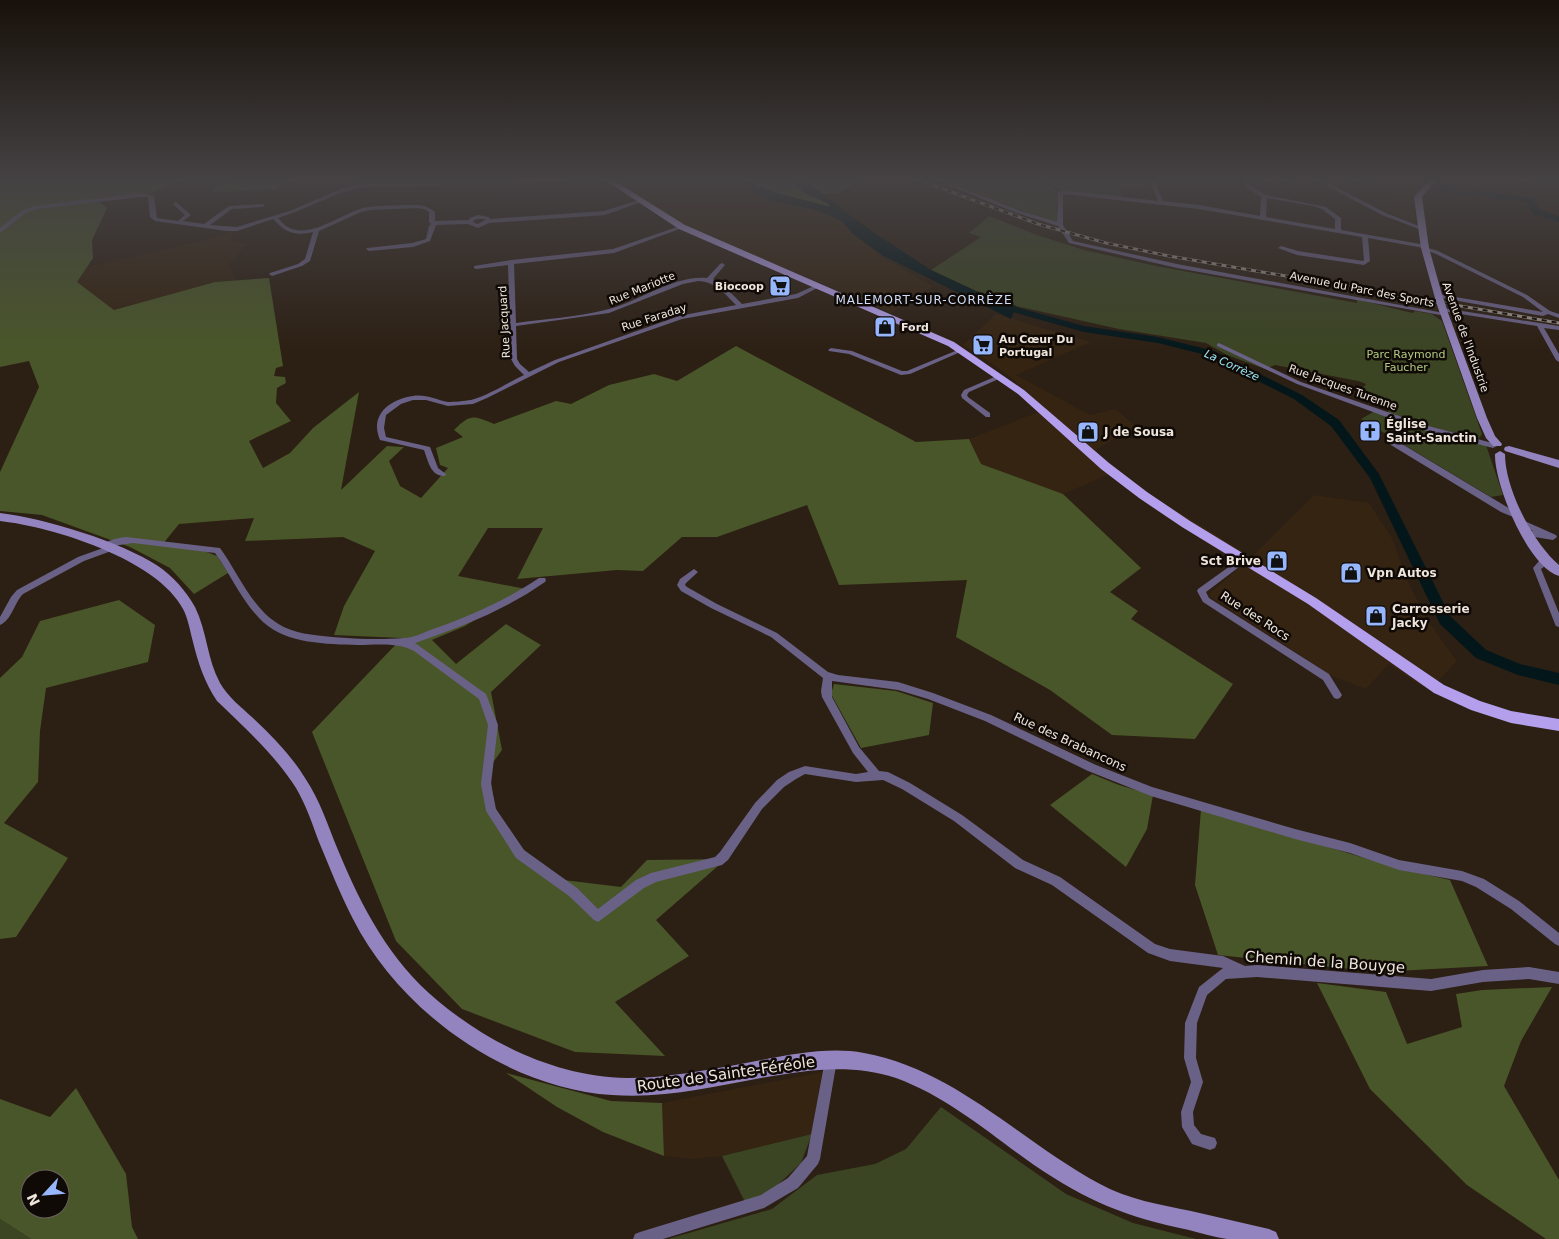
<svg xmlns="http://www.w3.org/2000/svg" width="1559" height="1239" viewBox="0 0 1559 1239" font-family="'DejaVu Sans',sans-serif">
	<style>
		.built { fill: #352412 }
		.green { fill: #3b4523 }
		.forest { fill: #495629; fill-rule: evenodd }
		.water { fill: #03171b }
		.lines { fill: none; stroke-linecap: round; stroke-linejoin: round }
		.river { fill: #03171b; fill-rule: evenodd }
		.street { fill: #6a6186; fill-rule: evenodd }
		.secondary { fill: #9384bf; fill-rule: evenodd }
		.primary { fill: #b39fec; fill-rule: evenodd }
		.rail-casing { stroke: #9a8f85; stroke-width: 3 }
		.rail { stroke: #100a06; stroke-width: 2; stroke-dasharray: 5; stroke-linecap: butt }
		.secondary-bridge { stroke: #9384bf; stroke-width: 8 }
		.labels { text-anchor: middle; stroke-width: 5; stroke-linejoin: round; paint-order: stroke }
		.far-poi-label { font-size: 11px; font-weight: bold; fill: #eee5dd; stroke: #100a06; text-anchor: start }
		.far-street-label { font-size: 11px; fill: #eee5dd; stroke: #100a06 }
		.far-park-label { font-size: 11px; fill: #b3ca80; stroke: #100a06 }
		.far-water-label { font-size: 11px; font-style: italic; fill: #99e8f8; stroke: #100a06 }
		.far-quarter-label { font-size: 12px; letter-spacing: 1px; fill: #d1def9; stroke: #100a06 }
		.poi-label { font-size: 12px; font-weight: bold; fill: #eee5dd; stroke: #100a06; text-anchor: start }
		.street-label { font-size: 12px; fill: #eee5dd; stroke: #100a06 }
		.near-street-label { font-size: 15px; fill: #eee5dd; stroke: #100a06 }
	</style>
	<rect width="100%" height="100%" fill="#2c1f13"/>
	<path class="built" d="M613 180H730L769 200 820 211 842 222 853 234 885 259 933 286 892 313 701 233 680 222Z
		M1354 180H1424V183L1413 198 1416 224 1372 204 1402 192 1393 189 1381 193Z
		M1433 180H1559V216L1524 203 1480 193 1453 195 1431 187Z
		M233 231 232 241 247 244 229 264 237 281 215 282 114 310 77 282 87 267 199 242Z
		M996 314 1091 342 1016 375 1090 415 1116 409 1135 426 1094 451 1151 495 1252 557 1314 495 1369 503 1392 538 1409 584 1428 621 1457 661 1439 680 1422 687 1389 664 1366 689 1332 676 1208 595 1242 565 1163 515 1108 475 1063 494 981 464 969 439 1046 409 1007 374 963 345Z
		M822 1072 812 1134 722 1156 692 1159 664 1156 662 1103Z"/>
	<path class="green" d="M940 180H1038L1058 191 1056 209 1058 224Z
		M1042 180H1149L1151 183H1144L1145 188H1120L1122 198 1063 191Z
		M989 216 1037 235 1084 250 1156 266 1357 303V300C1376 303 1394 309 1413 313L1415 311 1432 314 1442 321 1482 434 1478 440 1387 414 1391 406 1359 392 1366 384 1358 381 1275 365 1265 369 1227 355 1206 343 1119 329 1016 306 976 291 931 270 981 237 969 233Z
		M1375 411 1438 435 1486 445 1503 495 1491 497 1361 419Z
		M941 1107 1066 1194 1133 1223 1196 1239H668L772 1209 817 1175 875 1164 906 1149Z
		M812 1134 801 1163 768 1194 745 1202 722 1156Z
		M0 1219 31 1239H0Z"/>
	<path class="forest" d="M3 180H178L152 193 94 198 107 208 92 240 93 258 77 282 114 310 215 282 269 278 283 366 276 368 274 376 285 377 286 383 277 388 276 403 291 421 249 441 263 468 290 453 313 428 359 392 341 490 387 446 404 447 389 461 400 486 421 498 448 468 440 465 436 448 463 437 454 430C470 414 473 415 494 424L556 401 571 404 609 385 654 374 677 381 736 346 916 442 969 439 981 464 1063 494 1141 568 1110 592 1138 611 1131 619 1233 684 1195 739 1112 735 1050 690 956 637 967 580 839 585 807 505 717 537H682L643 571 617 570 517 579 543 528H488L458 576 526 589 465 626 432 640 456 664 506 624 541 645 491 692 502 750 489 768 496 816 547 878 621 887 647 860 726 859 656 920 689 956 615 1002 665 1056 575 1052 462 1009 396 941 312 732 402 638 334 635 344 606 375 551 343 537 245 541 254 518 179 524 162 545 199 549 217 556 228 573 194 594 170 568 130 547 42 515 0 511V472L39 387 29 361 0 367V181Z
		M239 180H293L274 190 213 192 214 187Z
		M743 180H790L805 193 827 202 831 207 776 193Z
		M807 180H859L839 193 822 194Z
		M119 600 155 625 148 662 46 688 40 731 38 782 4 823 68 858 16 937 0 939V678L22 657 40 621Z
		M834 684 896 691 933 703 929 735 861 748 831 694Z
		M1092 774 1119 785 1153 795 1147 829 1126 867 1050 805Z
		M1201 809 1398 868 1450 880 1488 966 1378 972 1218 955 1195 885Z
		M1317 983 1386 992 1407 1044 1462 1027 1456 994 1482 990 1552 987 1521 1041 1504 1086 1559 1180V1239H1546L1467 1185 1370 1089Z
		M506 1073 611 1101 662 1103 664 1156 603 1132 557 1107Z
		M76 1088 126 1174 132 1227 138 1239H31L0 1219V1099L50 1117ZM30 1179H60V1209H30Z"/>
	<path class="water" d="M730 180H743L776 193 831 207 827 203 805 193 790 180H807L822 194 870 230 931 270 976 291 1016 306 1011 319 882 255 853 234 842 221 820 211 769 200Z"/>
	<g class="lines">
		<path class="river" d="M1422 180H1431L1461 192 1477 188 1499 194 1530 198 1534 199 1539 210 1559 216V222L1533 214 1528 203 1524 201 1499 199 1477 193 1469 194 1462 197 1435 189Z
			M998 302 1084 326 1158 337 1214 351 1302 395 1339 420 1379 474 1450 616 1486 650 1520 664 1559 673V685L1518 675 1476 658 1440 624 1370 478 1331 426 1294 399 1206 355 1158 343 1084 332 995 307V303Z"/>
		<path class="street" d="M515 180H565L562 182 363 187C333 193 307 209 278 218 281 221 283 224 286 226 308 241 341 214 363 208 377 205 391 206 406 205 417 205 426 204 435 212V221L469 220 470 218 478 215 489 217 490 219 604 211 639 200 644 201 605 215 489 223 478 228 468 224 436 225 430 241 413 247 369 251 366 249 367 248 412 243 426 239 429 226 431 224 429 222V212L424 209 416 208 370 210 361 212 319 231 310 261 302 266 272 276 269 274 270 273 298 264 305 259 313 232C295 236 286 233 273 219L237 231H227L155 221 150 217 148 197H141L37 209 27 212 0 233V228L23 210 34 206 141 193 154 196 157 218 178 221 185 215 174 205 173 204 176 202 191 215 183 221 204 224 229 206 264 204V206L262 207 232 209 210 225 237 227 290 211 343 188 363 183ZM478 219H485V220L478 224 473 222 474 220Z
			M935 180H942L1021 211 1057 222 1058 192 1063 190 1158 201 1149 180H1154L1163 201 1199 205 1260 216 1261 197 1246 187 1245 180H1250L1251 186 1266 195 1326 207 1341 218V230L1426 245 1427 246 1425 247 1438 251 1527 295 1550 311 1559 314V318L1548 314 1543 316 1436 297V295L1438 294 1543 312 1523 297 1434 253 1423 250 1422 249 1424 248 1368 238 1370 261 1364 265 1297 255 1278 248 1281 246 1298 251 1363 261 1364 260 1362 237 1199 209 1063 194V225L1073 241 1177 264 1444 313 1447 315 1446 316 1177 268 1069 243 1058 226 1017 213ZM1267 198 1313 206 1322 209 1335 219V229L1266 217Z
			M1281 180H1289L1298 183 1295 185Z
			M1316 180H1322L1386 213 1424 228 1419 229 1382 215Z
			M680 226 685 227 614 253 514 264 516 323C545 319 576 317 605 310 638 303 672 275 707 278L720 264 722 263 725 265 713 279 723 285 742 304 796 294 816 285 821 286 798 298 682 319 559 362 487 398 473 404 448 406 426 400H413L401 404 386 415 384 428 386 437 430 447 438 468 446 474 445 476C431 477 428 461 424 450L380 440C369 415 390 399 413 396 426 394 436 400 448 402 454 402 464 401 471 400 489 395 507 383 524 375L515 366 511 359 508 265 476 269 474 268V266L511 260 613 249ZM698 281C716 282 724 293 736 305L679 316 555 360 529 372 520 364 517 359 516 326 609 313 683 284Z
			M1443 308 1559 326V330L1544 328 1559 354V362L1556 360 1537 326 1441 311 1440 310Z
			M1219 343 1301 382 1425 425 1496 444 1497 446 1493 448 1419 429 1297 384 1217 346V344Z
			M831 348 852 351 902 371H907L960 349 962 348 965 350 910 374 901 375 849 354 829 351 828 350Z
			M999 375 1002 377 1001 378 969 392 967 395 968 397 990 413V417H986L962 398 961 395 964 390Z
			M1386 438H1392L1522 516 1518 519 1501 512 1386 442Z
			M1520 519 1556 535 1557 537 1553 540 1523 535 1522 533 1523 531H1533L1517 524 1516 522 1517 520Z
			M126 537 220 548C237 571 252 608 277 623 293 634 314 635 332 637 355 639 381 640 404 638 414 638 424 632 433 629 471 616 506 600 539 578H545L546 580 545 582C505 610 461 627 415 643L486 694 498 725 491 784 496 809 524 850 577 888 598 909 636 880 651 873 715 857 720 852 755 803 777 780 789 772 805 766 856 774 868 772 853 753 822 697 821 691 823 678 771 637 711 608 681 591 677 585 680 579 694 569 698 572 686 583 685 585 687 587 717 604 777 633 828 672 838 675 898 682 933 693 991 715 1096 765 1152 787 1295 829 1350 843 1399 860 1462 871 1484 879 1519 901 1559 933V946L1555 944 1511 909 1476 887 1462 881 1399 870 1350 853 1295 839 1151 796 1088 771 985 721 928 699 898 690 832 681V697L859 747 879 771 888 772 910 783 962 815 1023 860 1060 877 1155 944 1170 949 1223 956 1245 966 1257 965 1431 979 1483 970 1529 967 1559 972V984L1529 979 1483 982 1431 991 1257 977 1226 979 1207 995 1197 1023 1196 1058 1203 1082 1193 1112 1194 1125 1201 1134 1215 1138 1217 1143 1215 1148 1210 1150 1192 1144 1182 1127 1181 1112 1191 1082 1184 1058 1185 1023 1199 987 1223 968 1170 961 1148 953 1052 885 1015 868 954 821 902 789 883 780 856 782 805 774 796 779 784 787 762 809 728 860 722 865 656 882 644 888 598 922 594 920 569 896 516 858 486 811 481 784 488 725 479 699 414 651C398 642 376 645 358 645 327 644 287 644 263 622 242 602 231 575 215 553L133 543 113 546 115 548 114 550 84 561 23 594C14 603 12 620 0 625V617L11 597 17 590 78 557 103 548 102 546C107 540 117 538 126 537Z
			M1244 556 1248 559 1247 561 1206 592 1209 598 1329 674 1342 695 1340 698 1337 699 1334 698 1323 680 1203 602 1197 591 1198 589Z
			M1547 559 1550 560 1551 562 1550 564 1545 566 1541 569 1559 613V627L1556 626 1555 624 1533 568 1539 561Z
			M831 1054 835 1056 837 1060 820 1159 818 1164 798 1188 764 1208 663 1239H633L635 1234 640 1232 761 1195 788 1178 807 1156 825 1060 827 1056Z"/>
		<path class="secondary" d="M1429 180H1437L1422 197 1429 248 1443 298 1439 301 1435 298 1421 248 1414 197Z
			M1443 307 1447 310 1487 418 1495 436 1502 444 1501 446H1493L1486 438 1477 418 1439 310Z
			M1509 446 1559 460V468L1505 451 1504 449 1505 447Z
			M1500 451 1505 454C1505 489 1533 543 1559 565V576C1528 567 1494 484 1495 454Z
			M0 513C44 518 122 542 158 566 173 576 186 591 195 607 207 631 207 659 220 683 228 697 241 707 253 718 272 736 291 755 305 778 320 800 328 826 338 850 362 908 390 961 438 1001 491 1045 558 1077 627 1078 667 1078 707 1070 746 1063 784 1056 826 1046 864 1053 956 1070 1020 1141 1100 1184 1127 1199 1161 1205 1191 1211 1217 1217 1243 1223 1269 1229L1276 1232 1279 1239C1262 1239 1244 1239 1227 1239 1214 1237 1201 1233 1189 1230 1126 1217 1087 1201 1034 1165 990 1134 948 1097 896 1078 851 1063 806 1070 761 1078 712 1087 662 1099 612 1095 507 1088 400 1012 353 919 340 894 330 868 319 842 312 823 306 805 296 788 275 755 245 728 217 701 205 683 198 663 193 642 190 631 188 618 183 609 157 559 53 527 0 521Z"/>
		<path class="primary" d="M605 180H613L685 225 954 342 1024 390 1109 463 1147 492 1190 521 1316 598 1444 685 1480 701 1511 711 1559 719V731L1511 723 1471 710 1434 693 1308 604 1182 527 1139 498 1101 469 1018 394 948 346 679 229Z"/>
		<g class="rail-casing">
			<path id="rail" d="M919 180 1038 224 1106 243 1169 256 1559 323"/>
		</g>
		<use href="#rail" class="rail"/>
		<path class="secondary-bridge" d="M1439 298 1443 310"/>
	</g>
	<linearGradient id="sky" x2="0" y2="1"><stop stop-color="#18110a"/><stop offset="0.51" stop-color="#454244"/><stop offset="1" stop-color="#454244" stop-opacity="0"/></linearGradient>
	<rect width="1559" height="353" fill="url(#sky)"/>
	<defs>
		<g id="supermarket-square" transform="scale(1.125)"><rect x="-9" y="-9" width="18" height="18" rx="4" fill="#96b6fd" stroke="#100a06"/><path d="M-6-5.5h2.5l.6 2H6L4.5 2H-2.5L-4.4-4H-6ZM-1.5 3.2a1.3 1.3 0 1 0 .1 0ZM3 3.2a1.3 1.3 0 1 0 .1 0Z" fill="#111"/></g>
		<g id="shop-square" transform="scale(1.125)"><rect x="-9" y="-9" width="18" height="18" rx="4" fill="#96b6fd" stroke="#100a06"/><path d="M-5-2.5h2.3a2.7 3.5 0 0 1 5.4 0H5L5.5 6h-11ZM-1.5-2.5h3a1.5 2.3 0 0 0-3 0Z" fill="#111"/></g>
		<g id="church-square" transform="scale(1.125)"><rect x="-9" y="-9" width="18" height="18" rx="4" fill="#96b6fd" stroke="#100a06"/><path d="M-1.2-6h2.4v3.5h3.3v2.4h-3.3V6h-2.4V-.1h-3.3v-2.4h3.3Z" fill="#111"/></g>
	</defs>
	<g fill-rule="evenodd">
		<use href="#supermarket-square" x="780" y="286"/>
		<use href="#shop-square" x="885" y="327"/>
		<use href="#supermarket-square" x="983" y="345"/>
		<use href="#church-square" x="1370" y="431"/>
		<use href="#shop-square" x="1088" y="432"/>
		<use href="#shop-square" x="1277" y="561"/>
		<use href="#shop-square" x="1351" y="573"/>
		<use href="#shop-square" x="1376" y="616"/>
	</g>
	<g class="labels">
		<g class="far-poi-label">
			<text x="764" y="290" text-anchor="end">Biocoop</text>
			<text x="901" y="331">Ford</text>
			<text x="999" y="343">Au Cœur Du<tspan x="999" dy="13">Portugal</tspan></text>
		</g>
		<g class="far-street-label">
			<text transform="translate(642 288) rotate(-22)" y="4">Rue Mariotte</text>
			<text transform="translate(1362 289) rotate(11)" y="4">Avenue du Parc des Sports</text>
			<text transform="translate(654 317) rotate(-18)" y="4">Rue Faraday</text>
			<text transform="translate(504 322) rotate(-93)" y="4">Rue Jacquard</text>
			<text transform="translate(1466 337) rotate(70)" y="4">Avenue de l'Industrie</text>
			<text transform="translate(1343 387) rotate(20)" y="4">Rue Jacques Turenne</text>
		</g>
		<g class="far-park-label">
			<text x="1406" y="358">Parc Raymond<tspan x="1406" dy="13">Faucher</tspan></text>
		</g>
		<g class="far-water-label">
			<text transform="translate(1232 365) rotate(25)" y="4">La Corrèze</text>
		</g>
		<g class="far-quarter-label">
			<text x="924" y="304">MALEMORT-SUR-CORRÈZE</text>
		</g>
		<g class="poi-label">
			<text x="1386" y="428">Église<tspan x="1386" dy="14">Saint-Sanctin</tspan></text>
			<text x="1104" y="436">J de Sousa</text>
			<text x="1261" y="565" text-anchor="end">Sct Brive</text>
			<text x="1367" y="577">Vpn Autos</text>
			<text x="1392" y="613">Carrosserie<tspan x="1392" dy="14">Jacky</tspan></text>
		</g>
		<g class="street-label">
			<text transform="translate(1255 616) rotate(33)" y="4">Rue des Rocs</text>
			<text transform="translate(1070 742) rotate(25)" y="4">Rue des Brabancons</text>
		</g>
		<g class="near-street-label">
			<text transform="translate(1325 962) rotate(4)" y="5">Chemin de la Bouyge</text>
			<text transform="translate(726 1074) rotate(-8)" y="5">Route de Sainte-Féréole</text>
		</g>
	</g>
	<g transform="translate(45 1194) rotate(244)"><circle r="24" fill="#100a06" stroke="#69625c"/>
	<path d="M0-4L9 19L0 12L-9 19Z" fill="#96b6fd"/>
	<text y="-8" font-size="14" font-weight="bold" text-anchor="middle" fill="#eee5dd">N</text>
	</g>
</svg>
